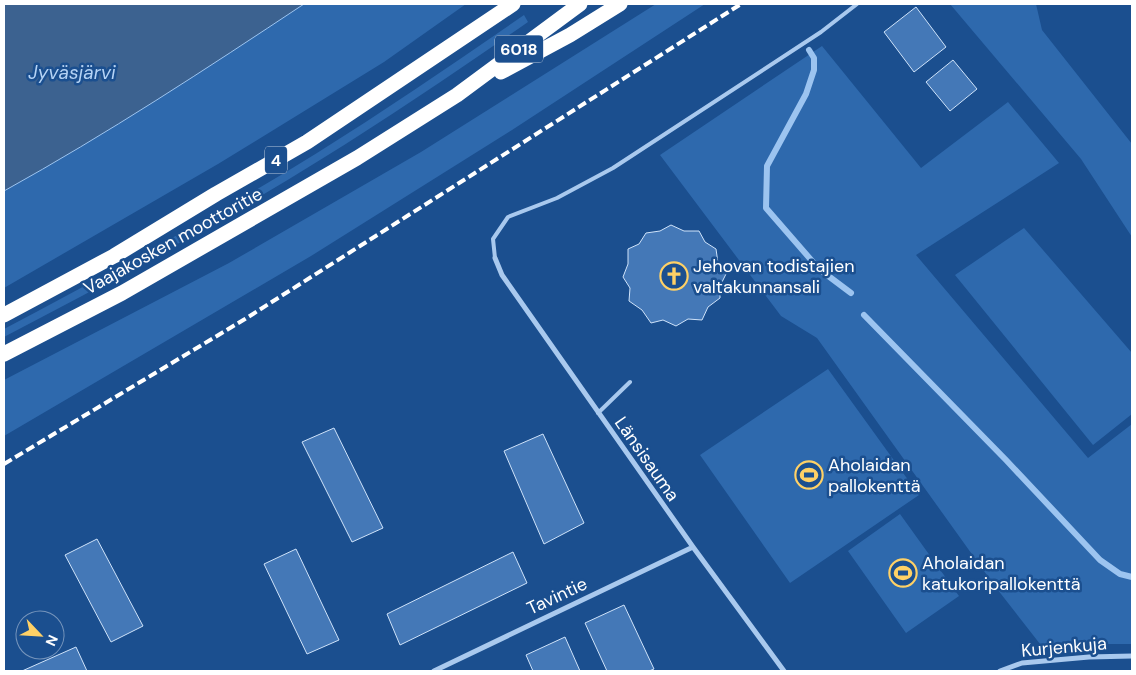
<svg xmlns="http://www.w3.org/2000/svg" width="1136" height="675" viewBox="0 0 1136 675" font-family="'DM Sans',sans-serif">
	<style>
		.green { fill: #2e69ad }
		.water { fill: #3c6290; stroke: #9cc4f0 }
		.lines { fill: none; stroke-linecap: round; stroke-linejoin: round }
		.stream { stroke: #9cc4f0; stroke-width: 6 }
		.building { fill: #4478b7; stroke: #cfe3fa }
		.service { stroke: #a9c9ee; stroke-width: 4 }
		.minor { stroke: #a9c9ee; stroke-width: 5 }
		.motorway { stroke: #fff; stroke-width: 15 }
		.rail { stroke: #fff; stroke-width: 4; stroke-dasharray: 9 4; stroke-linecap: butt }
		.labels { text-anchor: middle; stroke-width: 5; stroke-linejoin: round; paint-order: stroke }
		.shield { fill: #1b4f8f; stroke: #bbcadd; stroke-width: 1 }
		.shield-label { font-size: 16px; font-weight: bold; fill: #fff }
		.street-label { font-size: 18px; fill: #fff; stroke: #1b4f8f }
		.poi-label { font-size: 18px; fill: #fff; stroke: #1b4f8f; text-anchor: start }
		.water-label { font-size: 19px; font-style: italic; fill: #b5d3f5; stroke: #1b4f8f }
	</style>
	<rect width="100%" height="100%" fill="#1b4f8f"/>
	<path class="green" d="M4 4H466L384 62 218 164 4 288Z
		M656 4H705L512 130 311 256 4 436V380L229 263 421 152Z
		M950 4H1036L1042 30 1132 144V237L1081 159Z
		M524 15 528 22C460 69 391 116 320 160 218 224 111 281 4 337V329C110 273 215 216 317 153 387 109 456 62 524 15Z
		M822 46 921 168 1008 102 1059 163 916 255 1088 458 1132 424V644H1040L994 585 817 338 781 316 660 155Z
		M1024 228 1132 353V414L1093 445 955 275Z
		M828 369 919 495 790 583 700 455Z
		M900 514 959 596 906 633 848 551Z"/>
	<path class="water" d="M4 4H304C206 69 107 134 4 191Z"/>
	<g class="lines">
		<path class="stream" d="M809 50 814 58V70L806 94 767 166 766 208 819 269 851 293
			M864 315 1006 460 1100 560 1120 574 1132 577"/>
	</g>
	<path class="building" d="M916 7 946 47 914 72 884 32Z
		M953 60 977 89 950 111 926 82Z
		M671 225 684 231H699L705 242 716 249 718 263 726 274 720 286V298L708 307 702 320 688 319 676 326 663 320 651 323 642 310 629 301 630 288 623 277 628 264V249L639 244 646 233 660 231Z
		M334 428 383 528 352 542 302 442Z
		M543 434 584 523 544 544 504 451Z
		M97 539 143 626 111 642 65 555Z
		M296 549 339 640 307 654 264 564Z
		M513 552 527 583 400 645 387 614Z
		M624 605 654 669 649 671H607L585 623Z
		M565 637 580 671H533L526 655Z
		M76 647 87 671H22Z"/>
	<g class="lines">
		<path class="service" d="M495 258 493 239 508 217 557 198 613 168 821 32 857 4
			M598 413 630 382"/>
		<path class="minor" d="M495 258 502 275 693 547 784 671
			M434 671 693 547
			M1000 671 1022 663 1089 657 1132 656"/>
		<path class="motorway" d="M501 72 570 35 620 4
			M4 315 114 256 216 194 307 142 513 4
			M4 354 122 293 357 158 457 95 580 4"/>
		<path class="rail" d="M4 464 245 319 741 4"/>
	</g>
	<defs>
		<g id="church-ring" transform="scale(1.4375)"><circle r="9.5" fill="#1b4f8f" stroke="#ffd166" stroke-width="1.5"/><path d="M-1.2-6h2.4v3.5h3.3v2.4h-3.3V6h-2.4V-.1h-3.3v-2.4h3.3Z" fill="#ffd166"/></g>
		<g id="stadium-ring" transform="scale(1.4375)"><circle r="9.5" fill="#1b4f8f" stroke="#ffd166" stroke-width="1.5"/><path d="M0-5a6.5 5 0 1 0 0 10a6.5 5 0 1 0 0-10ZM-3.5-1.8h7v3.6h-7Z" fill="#ffd166"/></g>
	</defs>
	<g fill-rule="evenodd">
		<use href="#church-ring" x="674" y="276"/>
		<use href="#stadium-ring" x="809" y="475"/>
		<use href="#stadium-ring" x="903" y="573"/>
	</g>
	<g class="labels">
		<g class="shield">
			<rect x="495" y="35.5" width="48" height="27" rx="4"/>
			<rect x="265" y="146.5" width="22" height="27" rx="4"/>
		</g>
		<g class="shield-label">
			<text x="519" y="55">6018</text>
			<text x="276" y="166">4</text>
		</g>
		<g class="street-label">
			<text transform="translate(173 241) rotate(-29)" y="6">Vaajakosken moottoritie</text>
			<text transform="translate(647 459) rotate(55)" y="6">Länsisauma</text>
			<text transform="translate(557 596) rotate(-25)" y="6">Tavintie</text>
			<text transform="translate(1064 647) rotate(-5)" y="6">Kurjenkuja</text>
		</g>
		<g class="poi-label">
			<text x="693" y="272">Jehovan todistajien<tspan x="693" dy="21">valtakunnansali</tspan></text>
			<text x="828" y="471">Aholaidan<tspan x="828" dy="21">pallokenttä</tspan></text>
			<text x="922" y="569">Aholaidan<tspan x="922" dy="21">katukoripallokenttä</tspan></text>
		</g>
		<g class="water-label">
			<text x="72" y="79">Jyväsjärvi</text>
		</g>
	</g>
	<rect width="1136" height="675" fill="none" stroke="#ffffff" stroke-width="10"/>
	<g transform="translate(40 635) rotate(115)"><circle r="24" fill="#1b4f8f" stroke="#7695bc"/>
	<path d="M0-4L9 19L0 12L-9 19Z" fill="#ffd166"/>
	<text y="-8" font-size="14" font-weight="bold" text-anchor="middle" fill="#ffffff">N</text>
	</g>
</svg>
